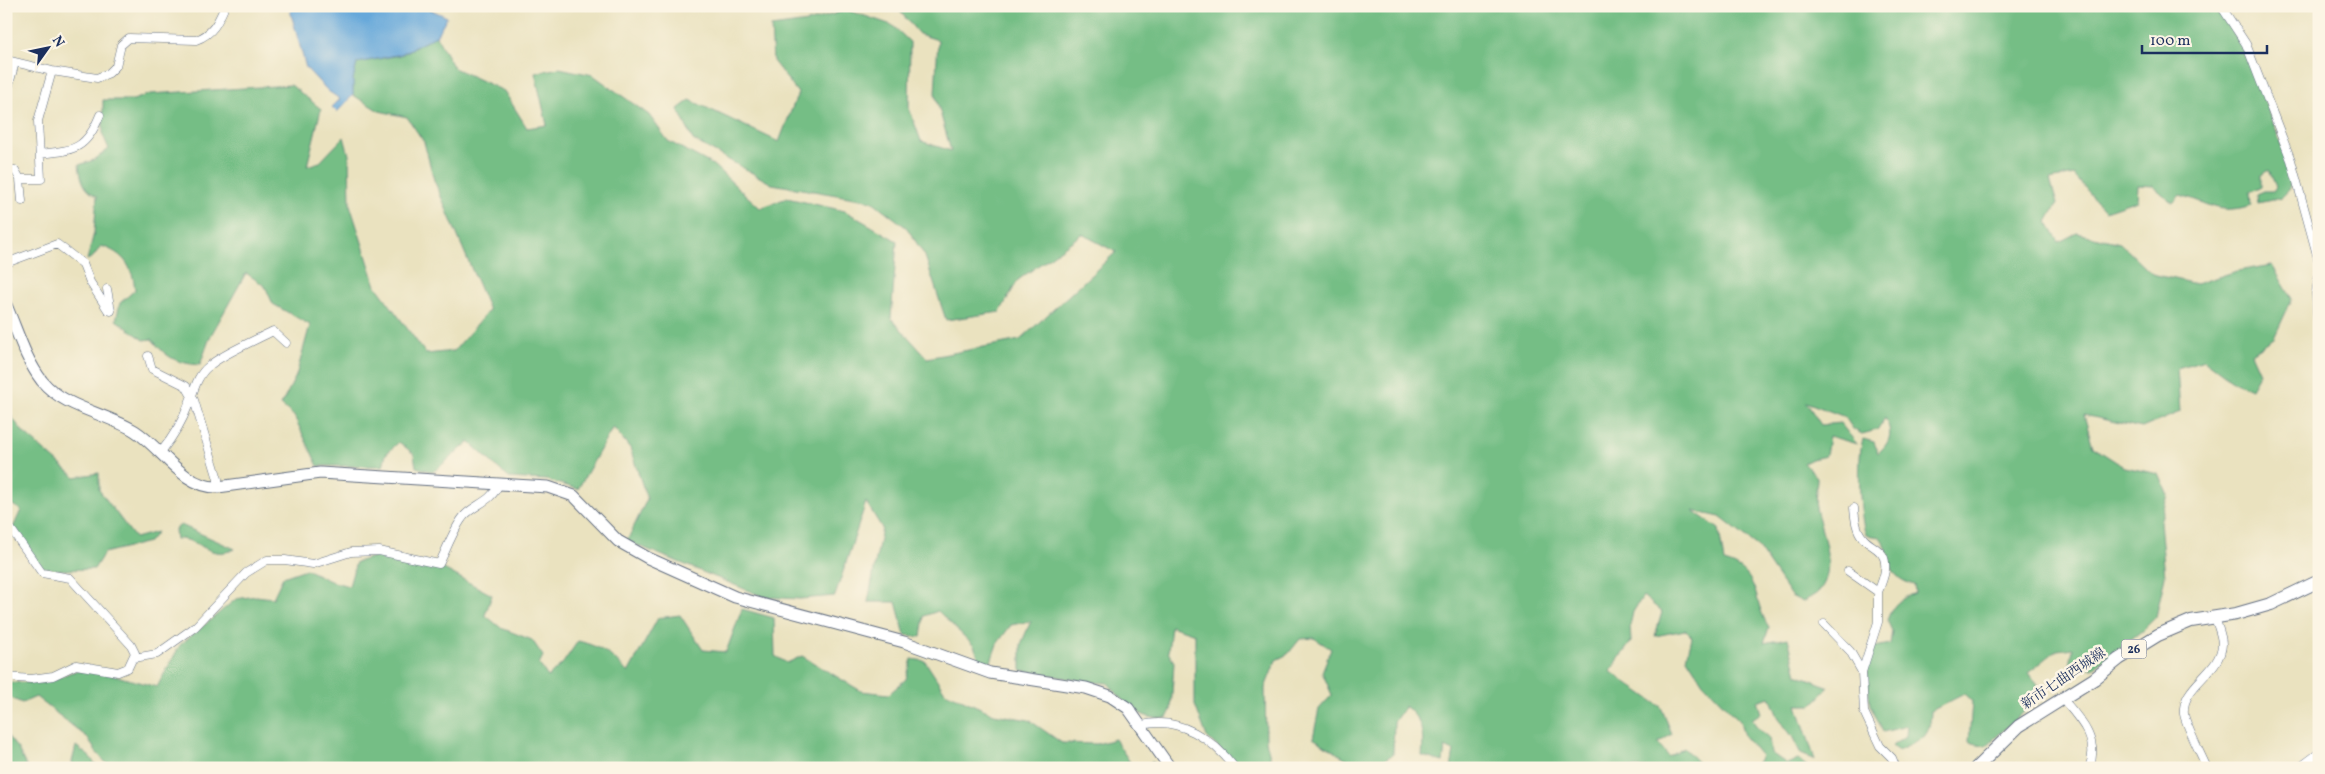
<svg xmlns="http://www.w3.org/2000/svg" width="2325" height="774" viewBox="0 0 2325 774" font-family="Vollkorn,'Noto Serif JP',serif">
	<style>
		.forest { fill: #74be85; stroke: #487672 }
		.water { fill: #66a8da; stroke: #406c9c }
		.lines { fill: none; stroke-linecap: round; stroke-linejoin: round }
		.street-casing { stroke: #636e80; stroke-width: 9 }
		.secondary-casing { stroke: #636e80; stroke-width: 13 }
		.primary-casing { stroke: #636e80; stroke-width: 14 }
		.street { stroke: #fff; stroke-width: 8 }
		.secondary { stroke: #fff; stroke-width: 11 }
		.primary { stroke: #fff; stroke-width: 12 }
		.labels { text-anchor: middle; stroke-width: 5; stroke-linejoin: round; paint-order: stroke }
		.shield { fill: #fcf5e5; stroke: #5e6a86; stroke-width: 1 }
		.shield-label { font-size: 12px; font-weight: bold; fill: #1b2f5e }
		.street-label { font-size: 14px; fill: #1b2f5e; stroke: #fcf5e5 }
	</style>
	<rect width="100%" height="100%" fill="#fcf5e5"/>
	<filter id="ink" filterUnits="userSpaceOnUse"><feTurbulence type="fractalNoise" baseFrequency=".02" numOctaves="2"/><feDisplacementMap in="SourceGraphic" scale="10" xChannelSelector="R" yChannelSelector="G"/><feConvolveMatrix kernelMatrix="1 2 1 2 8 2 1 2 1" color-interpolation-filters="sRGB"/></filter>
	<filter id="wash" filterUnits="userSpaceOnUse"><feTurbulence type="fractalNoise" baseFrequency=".0096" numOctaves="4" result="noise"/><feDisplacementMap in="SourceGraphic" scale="20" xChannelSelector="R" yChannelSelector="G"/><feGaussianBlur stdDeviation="1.12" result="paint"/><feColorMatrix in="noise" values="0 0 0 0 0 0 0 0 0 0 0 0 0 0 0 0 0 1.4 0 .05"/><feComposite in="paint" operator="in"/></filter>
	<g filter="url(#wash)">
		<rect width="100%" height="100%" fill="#eae2bf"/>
		<path class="forest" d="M888 6H2215C2250 46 2271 119 2290 169V189L2281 198 2258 203 2257 194 2264 191H2273L2276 187 2269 170 2261 176V186L2250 192 2251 205C2219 216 2210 203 2180 195L2173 203 2153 186 2138 185 2137 200 2105 211 2074 175 2050 180 2057 204 2047 222 2059 242 2077 233 2120 243 2152 274 2196 284 2237 271 2272 265 2292 299 2274 338 2251 353 2260 373 2251 389 2231 380 2204 360 2177 368 2180 412 2142 428 2084 415 2093 447 2124 467 2159 474 2168 495 2160 522 2165 576 2156 617 2143 630 2093 668 2070 666 2073 648 2057 650 2028 673 2038 684 2025 711 1986 746 1969 742 1972 701 1964 694 1931 711C1930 740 1922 739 1898 751L1892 746 1906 736 1907 726 1883 732 1870 705 1868 684 1867 660 1875 647 1890 644 1892 631 1887 620C1893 604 1900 599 1915 593L1914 585C1882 575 1896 558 1880 537L1866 535C1859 517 1857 456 1863 439L1874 442 1878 453C1891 442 1893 433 1885 418L1877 430 1862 434 1853 429 1845 417 1806 402 1821 425 1840 423 1857 444 1829 436 1826 456 1812 459 1804 463 1817 477C1817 487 1814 499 1816 508 1821 532 1838 569 1819 591 1816 595 1808 598 1803 602L1791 596 1757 546 1720 517 1693 511 1719 529 1724 562C1762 571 1752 603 1769 627L1764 643 1788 638 1797 674 1829 687 1812 705H1797L1815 760 1801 754 1792 736 1779 719 1770 697 1757 701 1761 713 1752 719 1758 729 1769 738 1771 753 1787 764 1798 759 1809 768H1754L1761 756 1744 736 1740 721 1703 683 1687 658 1692 637 1685 630 1655 636 1662 612 1643 596 1633 612 1630 626 1631 642 1610 671 1661 707 1672 734 1658 743 1669 757 1684 748 1703 768H1451L1454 751 1445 747 1443 762 1422 756C1424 735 1423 720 1405 706L1394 722 1393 754 1381 762 1370 759 1362 764 1350 761 1313 738 1319 709 1332 695 1322 672 1331 649 1314 638 1300 639 1288 654 1276 660 1265 688 1266 741 1273 768H1240L1207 737 1195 705V634L1171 626 1168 652 1174 662 1171 710 1167 718C1139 721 1125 703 1108 683L1088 682 1021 670V644L1031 621 1011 625 997 644 989 667 982 666 974 646 938 611 924 616 921 637 905 635 896 602H868L882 528 866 502 835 596 800 599 764 597 627 541 647 499 630 448 613 427 578 489 546 480 509 478 469 442 433 472 416 467 414 454 399 442 386 454 383 466H318L294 416 281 405 296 376 310 325 273 304 265 286 246 273 210 337 200 365C177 363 166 358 152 339L144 340 116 320 120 303 135 290C133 267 124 253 101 246L93 257 87 260 94 233 97 196C83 190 81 178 79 165L94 160 109 149 103 135V100H133L150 94 291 85 321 109 307 166 320 162 344 137 349 155 350 205 376 286 426 354 454 351 489 310 434 180 424 142 407 117 379 111 353 95V79L357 63 401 55 436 36 454 68 504 91 527 128 547 125 535 73 559 68 593 75 649 115 668 141 713 165 760 208 787 198 845 211 897 241 891 318 927 358 1020 340 1116 252 1082 234 1018 280 1000 312 946 320 925 256 907 228 872 201 772 184 693 140 678 109 690 100 779 142 798 93 773 61 771 27 808 22 847 10 892 25 910 42 909 108 921 141 951 151 935 94 938 40 919 34 898 9Z
			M6 410 24 433 75 477 99 473V490L135 538 157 532 149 542 104 553 94 569 59 570 41 567 13 528 21 510 6 501Z
			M181 525 235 549C209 561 199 537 176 539L175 529Z
			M377 556 440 567 492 595 485 615 501 628 532 640 543 656 539 664 548 677 563 663 578 641C603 647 612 656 628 673L658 618 680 615 703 650 726 652 742 609 774 618 775 656 787 663 802 656 861 691 889 694 906 679 912 659 925 661 945 692 994 714 1029 720 1062 743 1097 744 1115 739 1133 767 1153 762 1151 768H111L96 752 88 738 36 697 22 703 6 696V682L42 683 75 671 94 670 157 687 180 645 236 599 256 596 273 598 283 577 306 569 330 581 349 586 356 562Z
			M6 734 18 749 27 768H6Z
			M76 746 90 757 98 768H74L72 762Z"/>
		<path class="water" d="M289 6 425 7 447 17 436 36 401 54 357 63 353 79V95L337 112 332 107 340 99 328 91 306 68Z"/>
	</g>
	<g filter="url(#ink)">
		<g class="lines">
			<g class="street-casing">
				<path id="street" d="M2221 6 2246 44 2291 160 2319 262
					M6 60 52 71 97 78 109 73 116 66 121 45 129 38 196 40C213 34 218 22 225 6
					M6 96 15 62
					M40 154C74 150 86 150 100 115
					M6 170H15L20 179 22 201
					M20 179H41L38 121 52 71
					M6 263 57 244 83 264 90 282 108 310 111 311 107 289
					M2319 274 2316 293 2319 348
					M148 356 152 369 186 386 194 400 218 479V487
					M161 452C172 438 182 423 188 406 194 392 196 376 209 366 222 354 256 340 273 331L286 343
					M1854 508C1855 519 1856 530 1863 538 1868 544 1874 546 1879 551 1891 561 1883 580 1878 592
					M6 522 42 573 70 578 131 645 135 653 128 668 118 672 76 665 53 676 31 679 6 677
					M1848 571 1878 592V622L1862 672 1864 712 1880 746 1892 758 1896 768
					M1824 624 1850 651 1862 672
					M134 658 157 654 195 627 246 573 267 560H285L313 564 351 552 379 551 439 564C446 551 455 525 465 515 476 504 492 501 499 484
					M2061 697C2078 717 2101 739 2089 768
					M1142 725C1179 716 1213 739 1235 768
					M2207 768C2201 754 2186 726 2184 714 2181 685 2221 673 2222 644 2222 635 2217 625 2215 617
					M2299 768 2319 753"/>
			</g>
			<g class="secondary-casing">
				<path id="secondary" d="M6 305C17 330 25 359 42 381 64 408 106 413 135 431 162 448 183 488 218 487L320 473 548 487 574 496 618 541 648 558 735 597 904 642 990 673 1086 688 1110 696 1128 708 1170 768"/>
			</g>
			<g class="primary-casing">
				<path id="primary" d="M1976 768 2019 726 2094 679 2119 659 2158 635 2191 621 2236 614 2271 604 2319 581"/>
			</g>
			<use href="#street" class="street"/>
			<use href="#secondary" class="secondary"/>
			<use href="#primary" class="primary"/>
		</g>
	</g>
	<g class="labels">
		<rect class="shield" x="2121.5" y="639.5" width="25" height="19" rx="4"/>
		<g class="shield-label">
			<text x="2134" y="653">26</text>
		</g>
		<g class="street-label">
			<text transform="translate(2063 678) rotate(-34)" y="5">新市七曲西城線</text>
		</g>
	</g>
	<rect width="2325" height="774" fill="none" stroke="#fcf5e5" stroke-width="25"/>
	<g transform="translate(48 48) rotate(57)" stroke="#fcf5e5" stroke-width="4" paint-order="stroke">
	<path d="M0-4L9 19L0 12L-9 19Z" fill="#1b2f5e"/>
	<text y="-8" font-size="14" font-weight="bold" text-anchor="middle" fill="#1b2f5e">N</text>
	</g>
	<path d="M2142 45v8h125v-8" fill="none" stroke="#1b2f5e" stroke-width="2.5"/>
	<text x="2150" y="45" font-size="15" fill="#1b2f5e" stroke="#fcf5e5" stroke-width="4" paint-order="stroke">100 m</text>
</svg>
